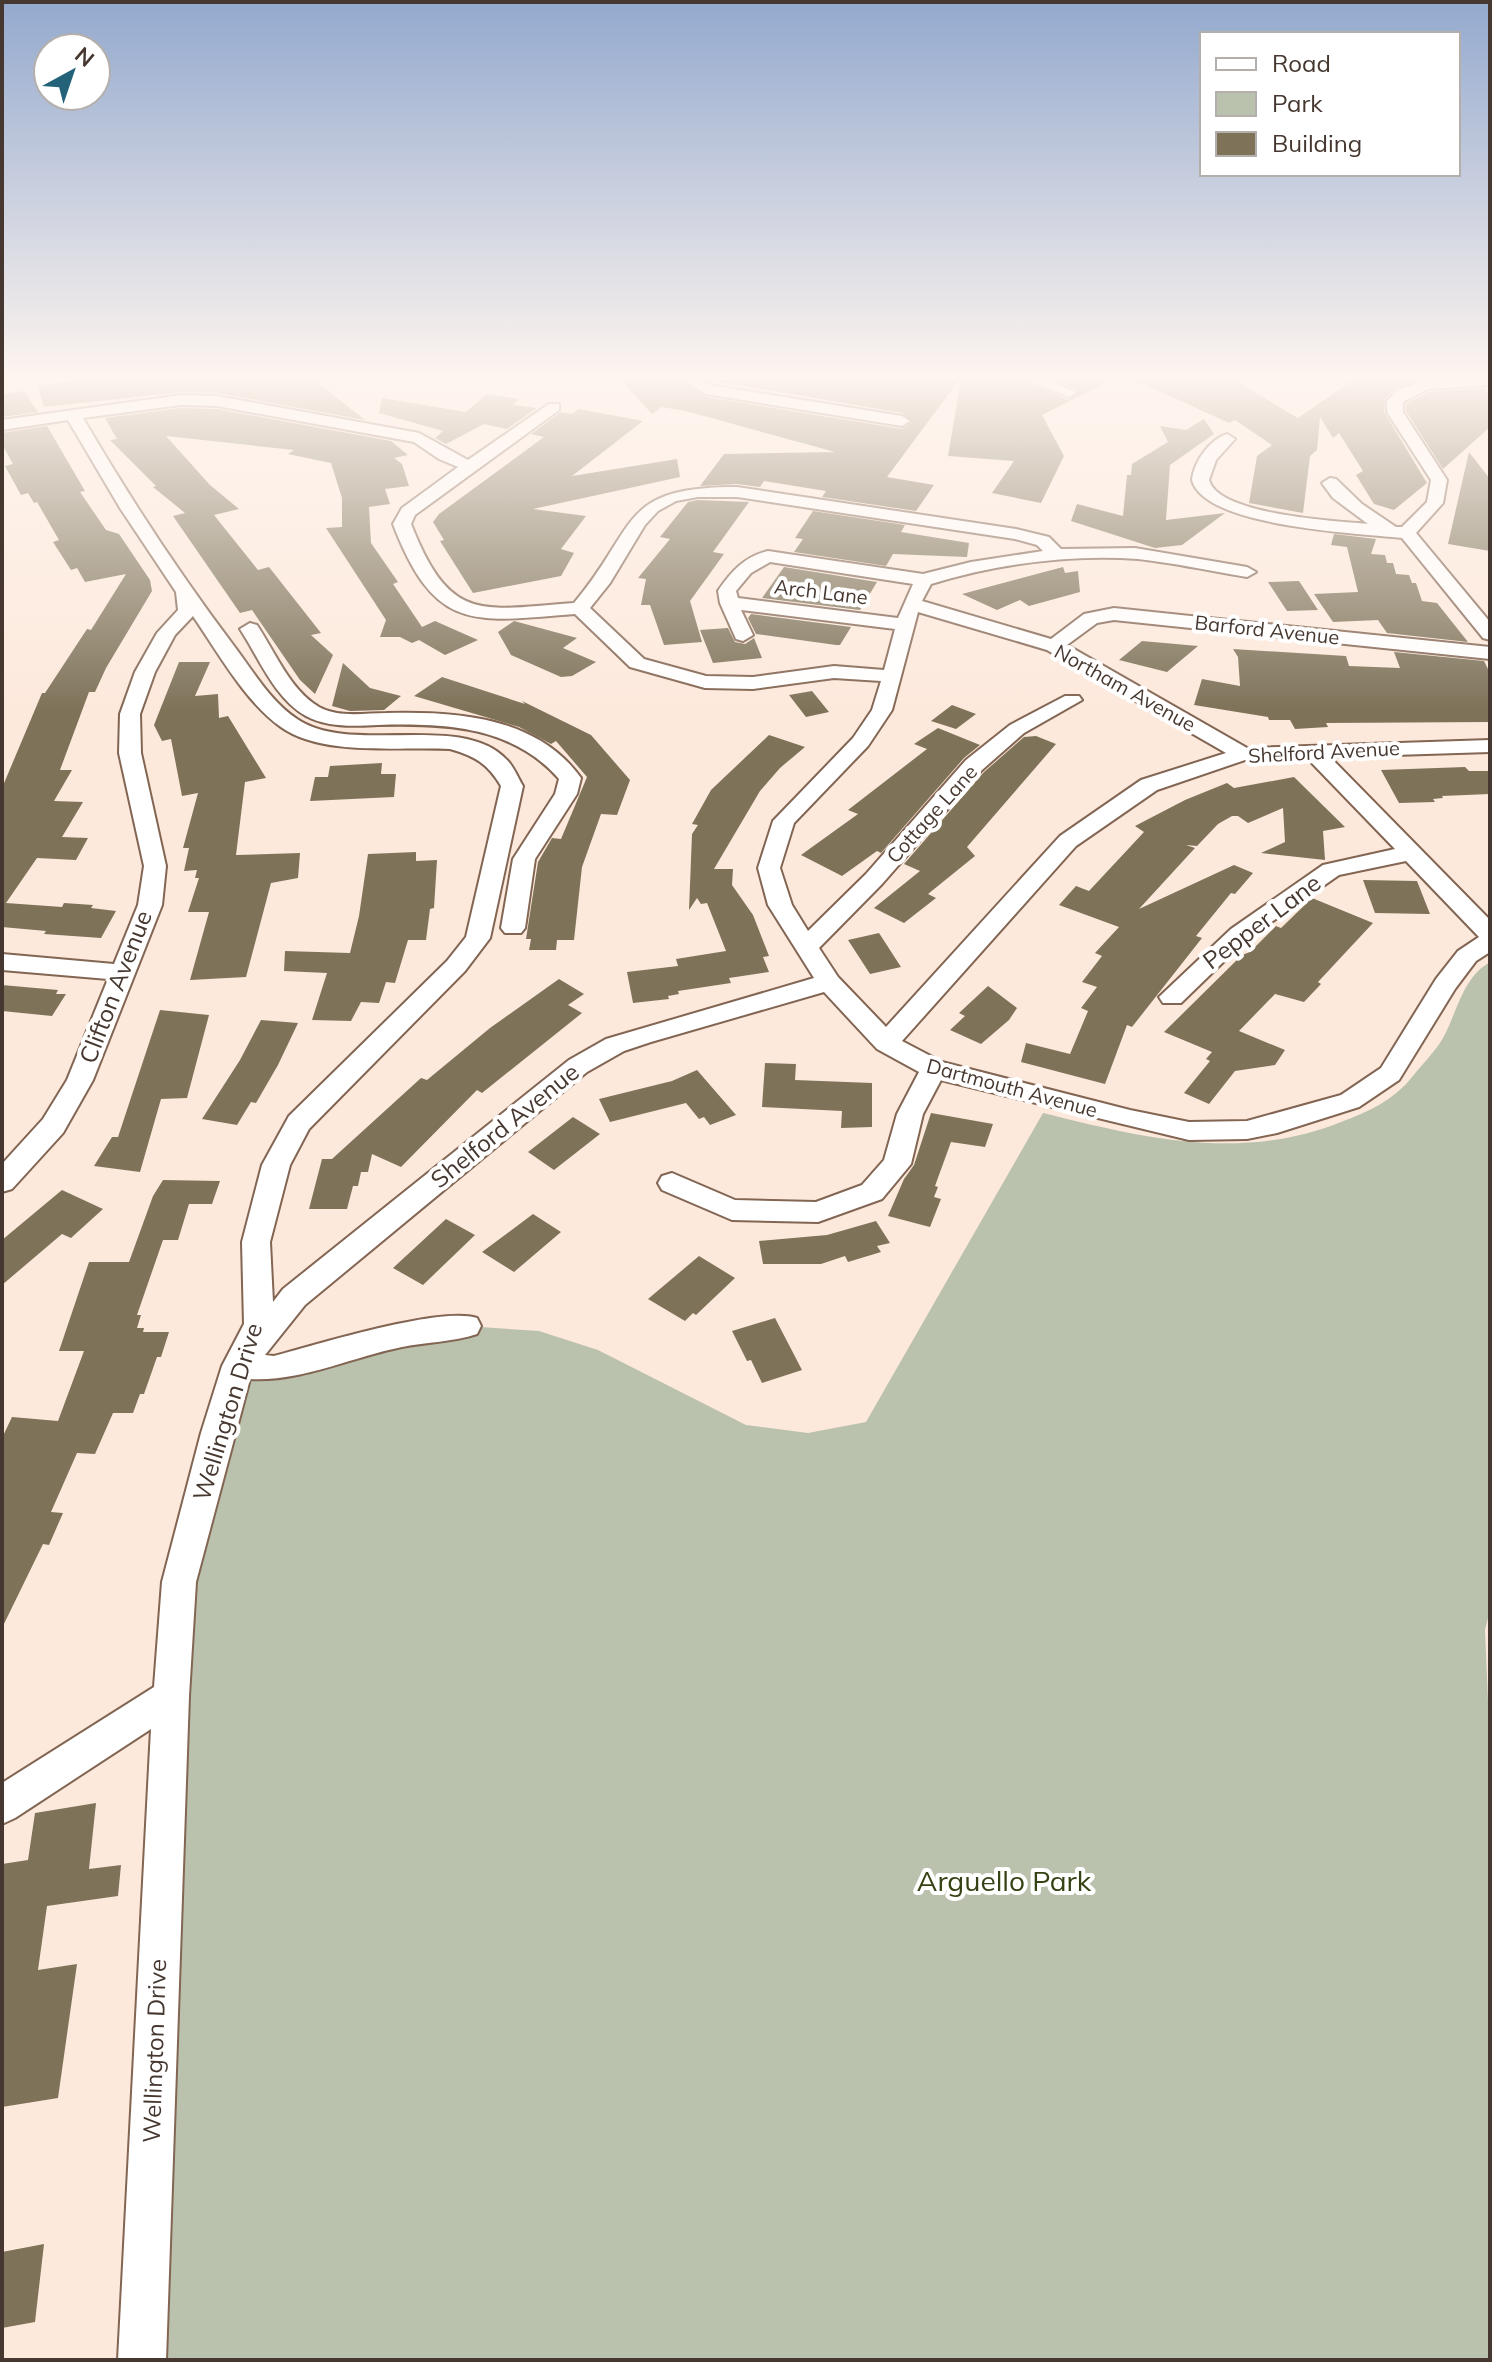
<svg xmlns="http://www.w3.org/2000/svg" width="1492" height="2362" viewBox="0 0 1492 2362" font-family="Mulish,sans-serif">
	<style>
		.green { fill: #bac2ad }
		.building { fill: #7e7359 }
		.lines { fill: none; stroke-linecap: round; stroke-linejoin: round }
		.street-casing { stroke: #826552; stroke-width: 4 }
		.street { fill: #fff; fill-rule: evenodd }
		.labels { text-anchor: middle; stroke-width: 8; stroke-linejoin: round; paint-order: stroke }
		.far-street-label { font-size: 20px; fill: #463830; stroke: #fff }
		.street-label { font-size: 24px; fill: #463830; stroke: #fff }
		.near-park-label { font-size: 28px; fill: #354214; stroke: #fff }
	</style>
	<rect width="100%" height="100%" fill="#fde9dc"/>
	<path class="green" d="M1490 962V1610L1485 1630 1490 1748V2360H146L171 1696 238 1366 466 1326 539 1331 598 1350 746 1425 808 1433 866 1422 1043 1113C1143 1138 1241 1162 1341 1122 1368 1112 1394 1100 1412 1077 1422 1064 1435 1052 1443 1038 1457 1013 1462 978 1490 962Z"/>
	<path class="building" d="M78 380H315L365 420 217 393 181 392 44 407 38 386Z
		M621 380H682L706 397 902 429 913 422 902 413 709 380H959L887 477 934 485 916 511 822 497 826 491 764 481 760 487 737 484 700 486 724 454 835 452 686 411 661 407 652 414Z
		M961 380H1022L1068 400 1080 391 1057 380H1111L1042 415 1064 456 1041 503 992 493 1014 461 948 456Z
		M1135 380H1234L1298 418 1353 380H1416L1396 388 1385 399 1384 412 1427 483 1394 510 1374 504 1356 475 1363 471 1339 433 1333 438 1320 417 1317 450 1310 456 1303 513 1249 503 1257 456 1272 445 1235 420 1229 423Z
		M1485 388 1486 392H1490V427L1443 469 1406 411V404L1429 392Z
		M24 391 38 412 2 417V394Z
		M487 394 519 399 513 405 537 408 507 429 484 424 446 444 435 438 443 431 379 413 382 398 466 412Z
		M181 408 217 409 391 441 408 455 394 458 402 464 409 486 385 489 390 504 369 507 371 543 398 582 393 584 422 627 435 621 478 640 445 655 419 640 412 643 400 637H380L386 620 326 528 342 527V498L331 463 288 454 294 450 166 436 210 485 239 509 214 515 258 570 269 567 321 633 311 635 333 655 315 694 300 680 252 610 240 613 173 516 185 513 153 487 156 486 110 440 117 439 105 418Z
		M579 409 643 421 572 476 677 459 680 477 533 509 586 516 561 549 574 553 561 576 473 593 440 541 444 540 433 522 439 514 544 437 531 434 561 412 572 414Z
		M1204 419 1214 434 1170 465 1166 520 1225 513 1182 545 1155 548 1071 521 1077 504 1123 516 1127 475H1131L1132 464 1168 442 1160 426 1186 430Z
		M47 426 85 491 80 492 106 530 119 534 150 580 152 591 106 668 95 692H89L60 770H72L54 801 83 802 62 837 88 838 76 860 37 858 6 903 62 907 64 903 93 905 91 908 116 911 101 938 44 934 46 931 2 927V788L42 693H45L87 629 91 630 126 574 85 582 77 568 71 570 53 542 59 540 37 502 34 503 28 493 21 495 5 466 13 464 2 444V433Z
		M1469 452 1490 479V551L1448 544Z
		M698 500 749 502 713 552 724 554 690 601 702 642 664 645 650 605H641L646 579 638 578 670 539 660 537 688 502Z
		M813 511 905 525 901 532 969 543 967 557 893 554 886 566 794 552 803 539 795 538Z
		M1334 534 1376 539 1371 554 1385 555 1387 563H1393L1396 574 1409 575 1412 583H1416L1422 601 1437 603 1468 642 1387 633 1378 620 1333 622 1314 594 1358 592 1347 547 1331 545Z
		M784 567 877 582 860 610 762 598Z
		M1063 567 1065 573 1078 571 1080 592 1029 606 1020 600 997 610 962 594Z
		M1299 581 1318 610 1287 611 1268 582Z
		M751 614 851 627 840 645H836L756 634 748 618Z
		M514 621 577 638 563 648 596 662 572 676 561 677 511 655 498 632Z
		M728 628 735 642 745 644 754 638 762 658 713 663 700 630Z
		M1142 641 1198 646 1167 672 1119 660Z
		M1233 649 1346 656 1349 666 1400 668 1394 652 1484 661 1490 673V722L1326 723 1328 727 1295 729 1290 720H1269L1268 717 1194 705 1202 679 1240 686 1238 657Z
		M179 662H210L195 696 218 694 219 718 228 716 266 778 245 782 236 855 300 853 298 878 271 883 246 977 190 980 209 912H188L199 878H195L197 870 184 871 189 848H183L198 793 182 796 171 739 162 741 154 725Z
		M343 663 370 688 401 696 384 710 350 711 332 706Z
		M442 677 525 704 522 701 591 735 630 780 617 815 601 814 582 867 574 940H557L556 950H529L531 939H526L538 862 552 838 561 839 587 777 556 741 551 744 519 727 414 696Z
		M812 691 829 712 806 717 789 695Z
		M952 705 976 714 956 729 931 721Z
		M938 728 980 745 964 758 881 853 877 851 842 876 801 855 858 814 848 810 927 749 914 744Z
		M769 735 805 747 780 768 760 791 714 869H733L732 885 753 915 769 956 763 957 769 972 729 978 731 983 678 991 679 994 668 996 669 999 633 1003 627 972 678 966 676 959 726 951 707 903 701 904 697 898 689 910 692 834 698 825 692 824 711 790Z
		M1036 736 1056 744 967 847 975 856 928 894 936 898 904 923 874 908 920 871 904 864 984 772 1024 737Z
		M382 763 381 774H396L394 797 310 801 315 777H328L330 766Z
		M1465 767 1469 771H1490V794L1442 796 1443 798 1433 799 1435 802 1399 803 1381 770Z
		M1294 777 1345 827 1323 831 1325 860 1261 853 1285 842 1283 808 1248 823 1238 816H1232L1218 824 1197 846 1186 845 1195 848 1139 909 1234 865 1253 873 1235 894 1231 893 1196 936 1202 938 1132 1027 1127 1025 1105 1084 1021 1062 1026 1043 1070 1054 1088 1011 1081 1008 1097 987 1082 982 1102 956 1095 953 1119 927 1059 905 1076 886 1089 891 1144 832 1135 826 1185 800 1227 783 1234 788Z
		M416 852V861L437 860 434 908 430 909 426 940H408L395 983 386 982 379 1003 361 1002 351 1021 312 1020 327 973 284 971 285 951 350 953 359 916 368 854Z
		M1363 880 1417 881 1430 914 1375 913Z
		M1312 898 1373 923 1318 982 1321 984 1304 1002 1275 994 1239 1031 1285 1050 1275 1065 1235 1071 1209 1104 1184 1093 1210 1061 1206 1059 1212 1052 1164 1032 1242 955 1250 952 1276 926 1281 928Z
		M879 933 901 967 870 974 848 940Z
		M559 979 584 994 568 1005 582 1013 482 1093 477 1090 401 1167 372 1154 368 1172H361L358 1186H353L347 1209H309L322 1159H332L421 1078 427 1080 490 1028Z
		M2 985 58 990 56 994H66L52 1016 2 1011Z
		M988 986 1017 1008 1009 1020 981 1044 950 1030 965 1016 959 1013Z
		M160 1010 209 1015 187 1098 161 1099 140 1172 94 1166 112 1137H118Z
		M261 1020 298 1023 278 1065 256 1103 251 1102 237 1125 202 1119 240 1060Z
		M765 1063 796 1064 795 1080 872 1083V1127L841 1128 842 1111 762 1107Z
		M697 1070 736 1115 710 1125 704 1117 699 1119 686 1103 610 1122 599 1099 672 1081Z
		M931 1113 993 1124 985 1147 951 1142 935 1186 938 1187 934 1197 941 1199 930 1227 888 1216 904 1179 914 1165Z
		M573 1117 600 1134 554 1170 528 1152Z
		M163 1180 220 1181 212 1204H189L178 1240H163L137 1315H141L137 1328H144L143 1332H169L161 1357H157L144 1394H140L133 1413H113L95 1454 77 1453 51 1512 63 1513 49 1545 43 1544 2 1628V1438L12 1417 58 1421 84 1351H59L89 1262H129L153 1196Z
		M62 1190 103 1209 71 1238 62 1234 2 1285V1240Z
		M533 1214 561 1232 514 1272 482 1252Z
		M446 1219 475 1235 423 1285 393 1268Z
		M876 1221 890 1243 877 1246 881 1252 848 1262 845 1256 821 1264H763L759 1241 827 1235Z
		M699 1256 735 1278 696 1315 693 1313 685 1321 648 1299Z
		M775 1318 802 1370 762 1383 751 1360 747 1361 732 1331Z
		M96 1803 89 1869 121 1865 118 1896 47 1906 38 1970 77 1964 58 2098 2 2107V1864L28 1860 35 1813Z
		M44 2244 35 2322 2 2328V2252Z"/>
	<g class="lines">
		<g class="street-casing">
			<path id="street" d="M685 380H703L710 385 902 416 910 421 902 426 706 394Z
				M1025 380H1048L1077 392 1069 397Z
				M1426 380H1490V385L1428 389 1403 402V412L1447 480 1443 503 1416 533 1490 622V640L1483 638 1402 538C1358 533 1204 527 1192 480 1194 462 1209 440 1227 434L1235 439 1216 460 1209 480C1218 515 1336 521 1368 524L1333 498 1322 483 1330 478 1336 479 1362 504 1396 527H1402L1427 502 1431 480 1387 412V401L1398 390Z
				M181 395 217 396 419 433 468 460 549 404H559V410L415 515 411 524C450 623 480 610 574 603 639 526 618 487 737 487L1016 529 1049 537 1061 549 1135 548 1247 567 1256 572 1247 577C1211 571 1174 563 1138 559 1070 554 996 564 931 584L922 601 1051 639 1084 614 1114 608 1490 647V659L1114 620 1097 623 1067 645 1247 748 1490 740V752L1330 757 1490 920V952L1476 961 1455 989 1399 1080 1359 1107 1277 1133 1247 1139 1189 1140 941 1080 923 1114 911 1164 882 1199 818 1222 732 1220 662 1190 658 1183 662 1176 672 1173 735 1200 816 1202 862 1185 884 1160 897 1114 919 1072 877 1049 824 992 651 1042 624 1051 587 1072 305 1305 265 1355 274 1356C316 1345 440 1306 477 1318L481 1326 477 1334C453 1342 427 1342 402 1347 352 1357 301 1382 250 1379L196 1582 189 1696 166 2360H118L151 1729 15 1818 2 1824V1783L154 1687 162 1582 201 1433 222 1366 244 1324 242 1242 262 1165 289 1116 447 961 466 937 501 786C488 764 475 756 450 749 400 746 323 757 281 727 246 703 217 651 193 616L175 635 155 672 140 714 141 753 166 866 162 905 93 1080 63 1133 12 1189 2 1192V1164L43 1119 67 1080 108 979 2 970V954L114 964 138 905 144 866 119 753 120 714 135 672 157 633 178 610 176 592 120 508 68 420 2 430V420ZM181 405 217 406 414 442 439 459 458 467 402 508 393 524C435 633 473 622 575 614L630 667 705 688 753 689 834 678 881 681 872 710 853 738 773 821 758 868 768 905 814 978 606 1039 569 1060 283 1289 273 1302 270 1242 290 1165 309 1129 465 971 490 938 523 786C518 778 514 767 507 760 462 711 351 756 297 719 270 701 253 671 234 646 179 573 129 497 83 418ZM698 497H737L1015 539 1037 545 1043 551 971 562 923 574 768 551C744 557 731 572 718 591L720 603 736 639 743 641 753 635 741 610 895 629 884 670 834 666 753 677 706 676 644 659 590 608 610 583 645 525 658 511 676 501ZM770 562 913 584 898 618 738 598 736 591 751 573ZM918 612 1047 650 1226 753 1141 780 1060 836 886 1027 838 977 819 948 882 884 982 770 1024 733 1082 700 1079 696H1065L1010 725 966 760 866 874 808 931 792 905 780 868 794 823 868 746 892 710ZM1307 758 1395 849 1323 865 1231 929 1159 997 1163 1003H1181L1247 939 1339 875 1406 861 1479 937 1458 951 1436 979 1381 1068 1341 1095 1247 1121 1189 1122 1130 1110 942 1062 902 1041 1076 846 1157 790 1245 760Z
				M250 623 257 625C275 652 290 690 319 707 339 718 365 713 386 713 455 711 537 716 581 778L577 794 535 859 525 928 521 933H505L501 928 513 859 555 794 559 779C513 726 444 723 378 725 355 726 328 728 306 716 275 699 259 658 240 629Z"/>
		</g>
		<use href="#street" class="street"/>
	</g>
	<linearGradient id="sky" x2="0" y2="1"><stop stop-color="#93a9ce"/><stop offset="0.53" stop-color="#fef5ef"/><stop offset="1" stop-color="#fef5ef" stop-opacity="0"/></linearGradient>
	<rect width="1492" height="711" fill="url(#sky)"/>
	<g class="labels">
		<g class="far-street-label">
			<text transform="translate(821 592) rotate(7)" y="7">Arch Lane</text>
			<text transform="translate(1267 630) rotate(6)" y="7">Barford Avenue</text>
			<text transform="translate(1125 688) rotate(29)" y="7">Northam Avenue</text>
			<text transform="translate(1324 752) rotate(-3)" y="7">Shelford Avenue</text>
			<text transform="translate(932 814) rotate(-48)" y="7">Cottage Lane</text>
			<text transform="translate(1012 1088) rotate(15)" y="7">Dartmouth Avenue</text>
		</g>
		<g class="street-label">
			<text transform="translate(1262 922) rotate(-37)" y="8">Pepper Lane</text>
			<text transform="translate(116 987) rotate(-69)" y="8">Clifton Avenue</text>
			<text transform="translate(505 1126) rotate(-39)" y="8">Shelford Avenue</text>
			<text transform="translate(228 1412) rotate(-73)" y="8">Wellington Drive</text>
			<text transform="translate(155 2051) rotate(-88)" y="8">Wellington Drive</text>
		</g>
		<g class="near-park-label">
			<text x="1004" y="1891">Arguello Park</text>
		</g>
	</g>
	<rect width="1492" height="2362" fill="none" stroke="#463830" stroke-width="8"/>
	<rect x="1200" y="32" width="260" height="144" fill="#ffffff" stroke="#b5afac" stroke-width="2"/>
	<rect x="1216" y="58" width="40" height="12" fill="#ffffff" stroke="#b5afac" stroke-width="2"/>
	<text x="1272" y="72" font-size="24" fill="#463830">Road</text>
	<rect x="1216" y="92" width="40" height="24" fill="#bac2ad" stroke="#b5afac" stroke-width="2"/>
	<text x="1272" y="112" font-size="24" fill="#463830">Park</text>
	<rect x="1216" y="132" width="40" height="24" fill="#7e7359" stroke="#b5afac" stroke-width="2"/>
	<text x="1272" y="152" font-size="24" fill="#463830">Building</text>
	<g transform="translate(72 72) rotate(40)"><circle r="38" fill="#ffffff" stroke="#b5afac" stroke-width="2"/>
	<path d="M0-6L14 30L0 20L-14 30Z" fill="#246279"/>
	<text y="-12" font-size="22" font-weight="bold" text-anchor="middle" fill="#463830">N</text>
	</g>
</svg>
